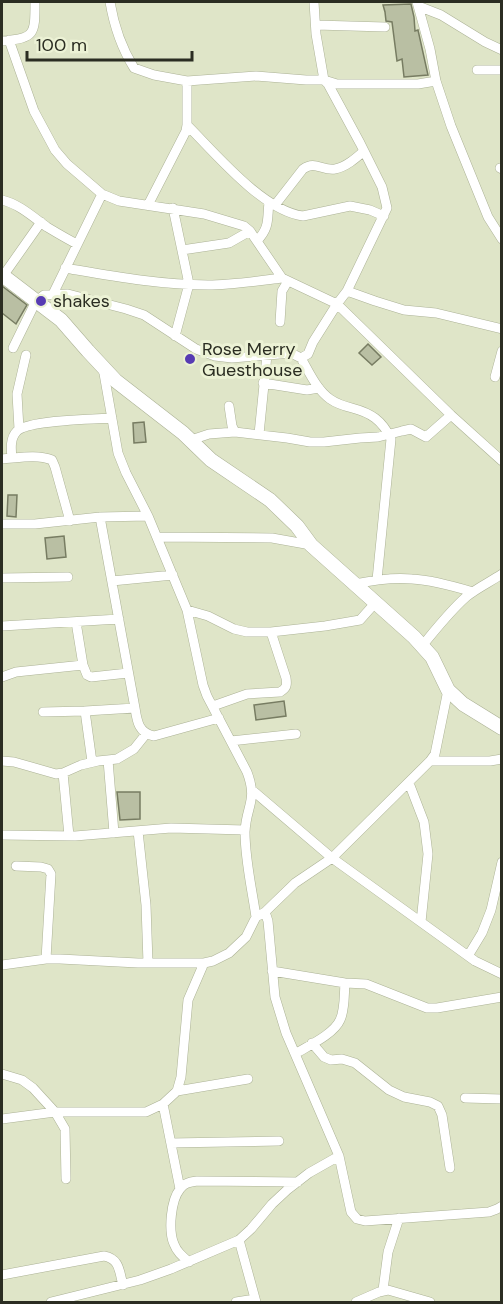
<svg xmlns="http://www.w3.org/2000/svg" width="503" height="1304" viewBox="0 0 503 1304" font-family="'DM Sans',sans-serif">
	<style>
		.building { fill: #b9bfa3; stroke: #777c62; stroke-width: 1.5 }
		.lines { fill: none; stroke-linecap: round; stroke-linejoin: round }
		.street-casing { stroke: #acb296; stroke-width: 10 }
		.secondary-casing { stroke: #acb296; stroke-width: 15 }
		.street { stroke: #fff; stroke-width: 9 }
		.secondary { stroke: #fff; stroke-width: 14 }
		.poi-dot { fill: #573bb3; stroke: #ecf2d5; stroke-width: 2 }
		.labels { text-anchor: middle; stroke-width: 6; stroke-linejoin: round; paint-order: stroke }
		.poi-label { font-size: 18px; fill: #2b2d22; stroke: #ecf2d5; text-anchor: start }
	</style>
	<rect width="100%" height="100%" fill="#dfe5c8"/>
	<path class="building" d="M411 4 414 17 415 31 418 30 428 75 404 77 402 59 397 61 392 22 386 21 385 12 383 5Z
		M2 286 27 305 16 324 2 313Z
		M368 344 381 357 372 365 359 353Z
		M144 422 146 442 134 443 133 423Z
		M8 495H17L16 517 7 516Z
		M64 536 66 557 47 559 45 538Z
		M284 701 286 716 256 720 254 705Z
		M117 792H140V819L120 820Z"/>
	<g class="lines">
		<g class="street-casing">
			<path id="street" d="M110 2C114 26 121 47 134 68L154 75 187 81 256 76 306 80H324L337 84H418L436 81
				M417 2 430 49 436 81 451 126 488 217 502 239
				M418 6 441 15 485 42 502 50
				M316 25 385 27
				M9 40 34 111 55 150 67 164 102 194 119 201 204 214 244 226 250 231 282 278 337 304 451 415 502 461
				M2 41C35 38 35 35 35 2
				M477 70H502
				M187 125C215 153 263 211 303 216L350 206 370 210 384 216
				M500 168 502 169
				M2 200C19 204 33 217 47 227 57 233 67 239 77 244
				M148 205 186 131 187 125V81
				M275 205 303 169C315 160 322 171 335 169 346 167 356 158 364 151
				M173 208 189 284 175 336
				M257 241C270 227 267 220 269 202
				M182 250 229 243 250 231
				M65 268C112 276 160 285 208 285 232 285 258 281 282 278
				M3 276 41 222
				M347 291 375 301 404 310 436 313 502 329
				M53 294 102 194
				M280 322 282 291 288 281
				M13 348 36 301 44 295 68 294 126 309 144 315 196 349 215 356 232 358 291 353 301 358 308 354 313 342 337 304 347 291 387 208 382 187 360 143 328 84 324 80 316 34 314 2
				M301 358C309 372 317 390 330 399 337 404 344 406 352 408 371 413 382 420 391 439L377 580
				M103 368 118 453 126 473 148 516 187 610 203 685 207 696 247 772C258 801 246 806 245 832 245 860 252 889 256 917
				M495 377 502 351
				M263 383 307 390 319 388
				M229 406 232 426 235 432 287 438 310 442H324L360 438 378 437 402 431 411 429 426 437 451 415
				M19 429 17 394 26 355
				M259 434 267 355
				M191 440 209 434 235 432
				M12 458C11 449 10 438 17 431 29 420 94 419 112 418
				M2 459C18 458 37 454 52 460L55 467 70 521
				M100 517 135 708C137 722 139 733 154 736L219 718
				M2 524H35L100 517 148 516
				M157 537 272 538 311 545
				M2 578 68 577
				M112 581 173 575
				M355 584C374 580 393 577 412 579 432 580 453 586 473 592
				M187 610 208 616 234 629 247 632H271L325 626 360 620 376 602
				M76 622 83 665 87 675 91 677 128 673
				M2 626 119 619
				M422 646C436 629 450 611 466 597 477 588 490 582 502 574
				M2 677 16 672 83 665
				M213 706 247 694 280 692C287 688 287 685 286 678L271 632
				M85 711 92 762
				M43 712 85 711 135 708
				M231 741 296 734
				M108 760 114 833
				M2 761 14 762 56 774 63 773 81 765 98 761 117 759 134 749 146 734
				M430 761H490L502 759
				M63 773 69 836
				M409 783 424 822 428 854 421 922
				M252 790 332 858 475 961 502 974
				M138 831 146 905 148 963
				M2 835 75 836 171 828 245 830
				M16 866 41 867 48 869 51 874 46 959
				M265 912 268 921 275 997 286 1033 339 1156 351 1212 357 1219 365 1221 489 1212 497 1209 502 1206
				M468 956 482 933 491 910 502 862
				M2 965 46 959H60L138 963H204L213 961 229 953 246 937 256 917 265 912 295 883 332 858 430 761 435 754 448 690
				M272 971 345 983 366 984 427 1008H437L502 997
				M312 1043 324 1057 331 1060 342 1059 355 1063 389 1090 404 1097 430 1102 438 1106 442 1115 450 1168
				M295 1054C308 1046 334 1034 340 1020 345 1010 344 995 345 983
				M2 1074 22 1080 33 1088 55 1112 65 1129 66 1179
				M177 1091 248 1079
				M465 1098 502 1099
				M163 1104 180 1189
				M2 1119 55 1112H146L163 1104 177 1091 181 1077 188 1000 204 963
				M171 1143 279 1141
				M239 1240 256 1302
				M189 1262C182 1256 177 1252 174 1244 168 1230 171 1200 180 1189 184 1183 190 1182 197 1181L298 1182
				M2 1275 104 1256C120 1259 119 1271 123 1285
				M383 1290 388 1252 399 1218
				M51 1302 140 1280 171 1269 239 1240 251 1229 272 1204 287 1190 309 1173 339 1156
				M236 1302 255 1299
				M356 1302 379 1292 388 1290 430 1302"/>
		</g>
		<g class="secondary-casing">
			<path id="secondary" d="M2 275 61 320 88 351 116 381 183 433 211 460 270 500 297 526 311 545 414 637 432 657 448 690 463 704 502 728"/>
		</g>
		<use href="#street" class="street"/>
		<use href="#secondary" class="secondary"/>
	</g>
	<g class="poi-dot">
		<circle cx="41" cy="301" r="6"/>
		<circle cx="190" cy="359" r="6"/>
	</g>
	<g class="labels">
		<g class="poi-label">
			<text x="53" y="307">shakes</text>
			<text x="202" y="355">Rose Merry<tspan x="202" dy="21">Guesthouse</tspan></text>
		</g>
	</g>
	<rect width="503" height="1304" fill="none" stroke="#2b2d22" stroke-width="6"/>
	<path d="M27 51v9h165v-9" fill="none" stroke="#2b2d22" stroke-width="3"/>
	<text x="36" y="51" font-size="18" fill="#2b2d22" stroke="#ecf2d5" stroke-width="4.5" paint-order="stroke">100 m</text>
</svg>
